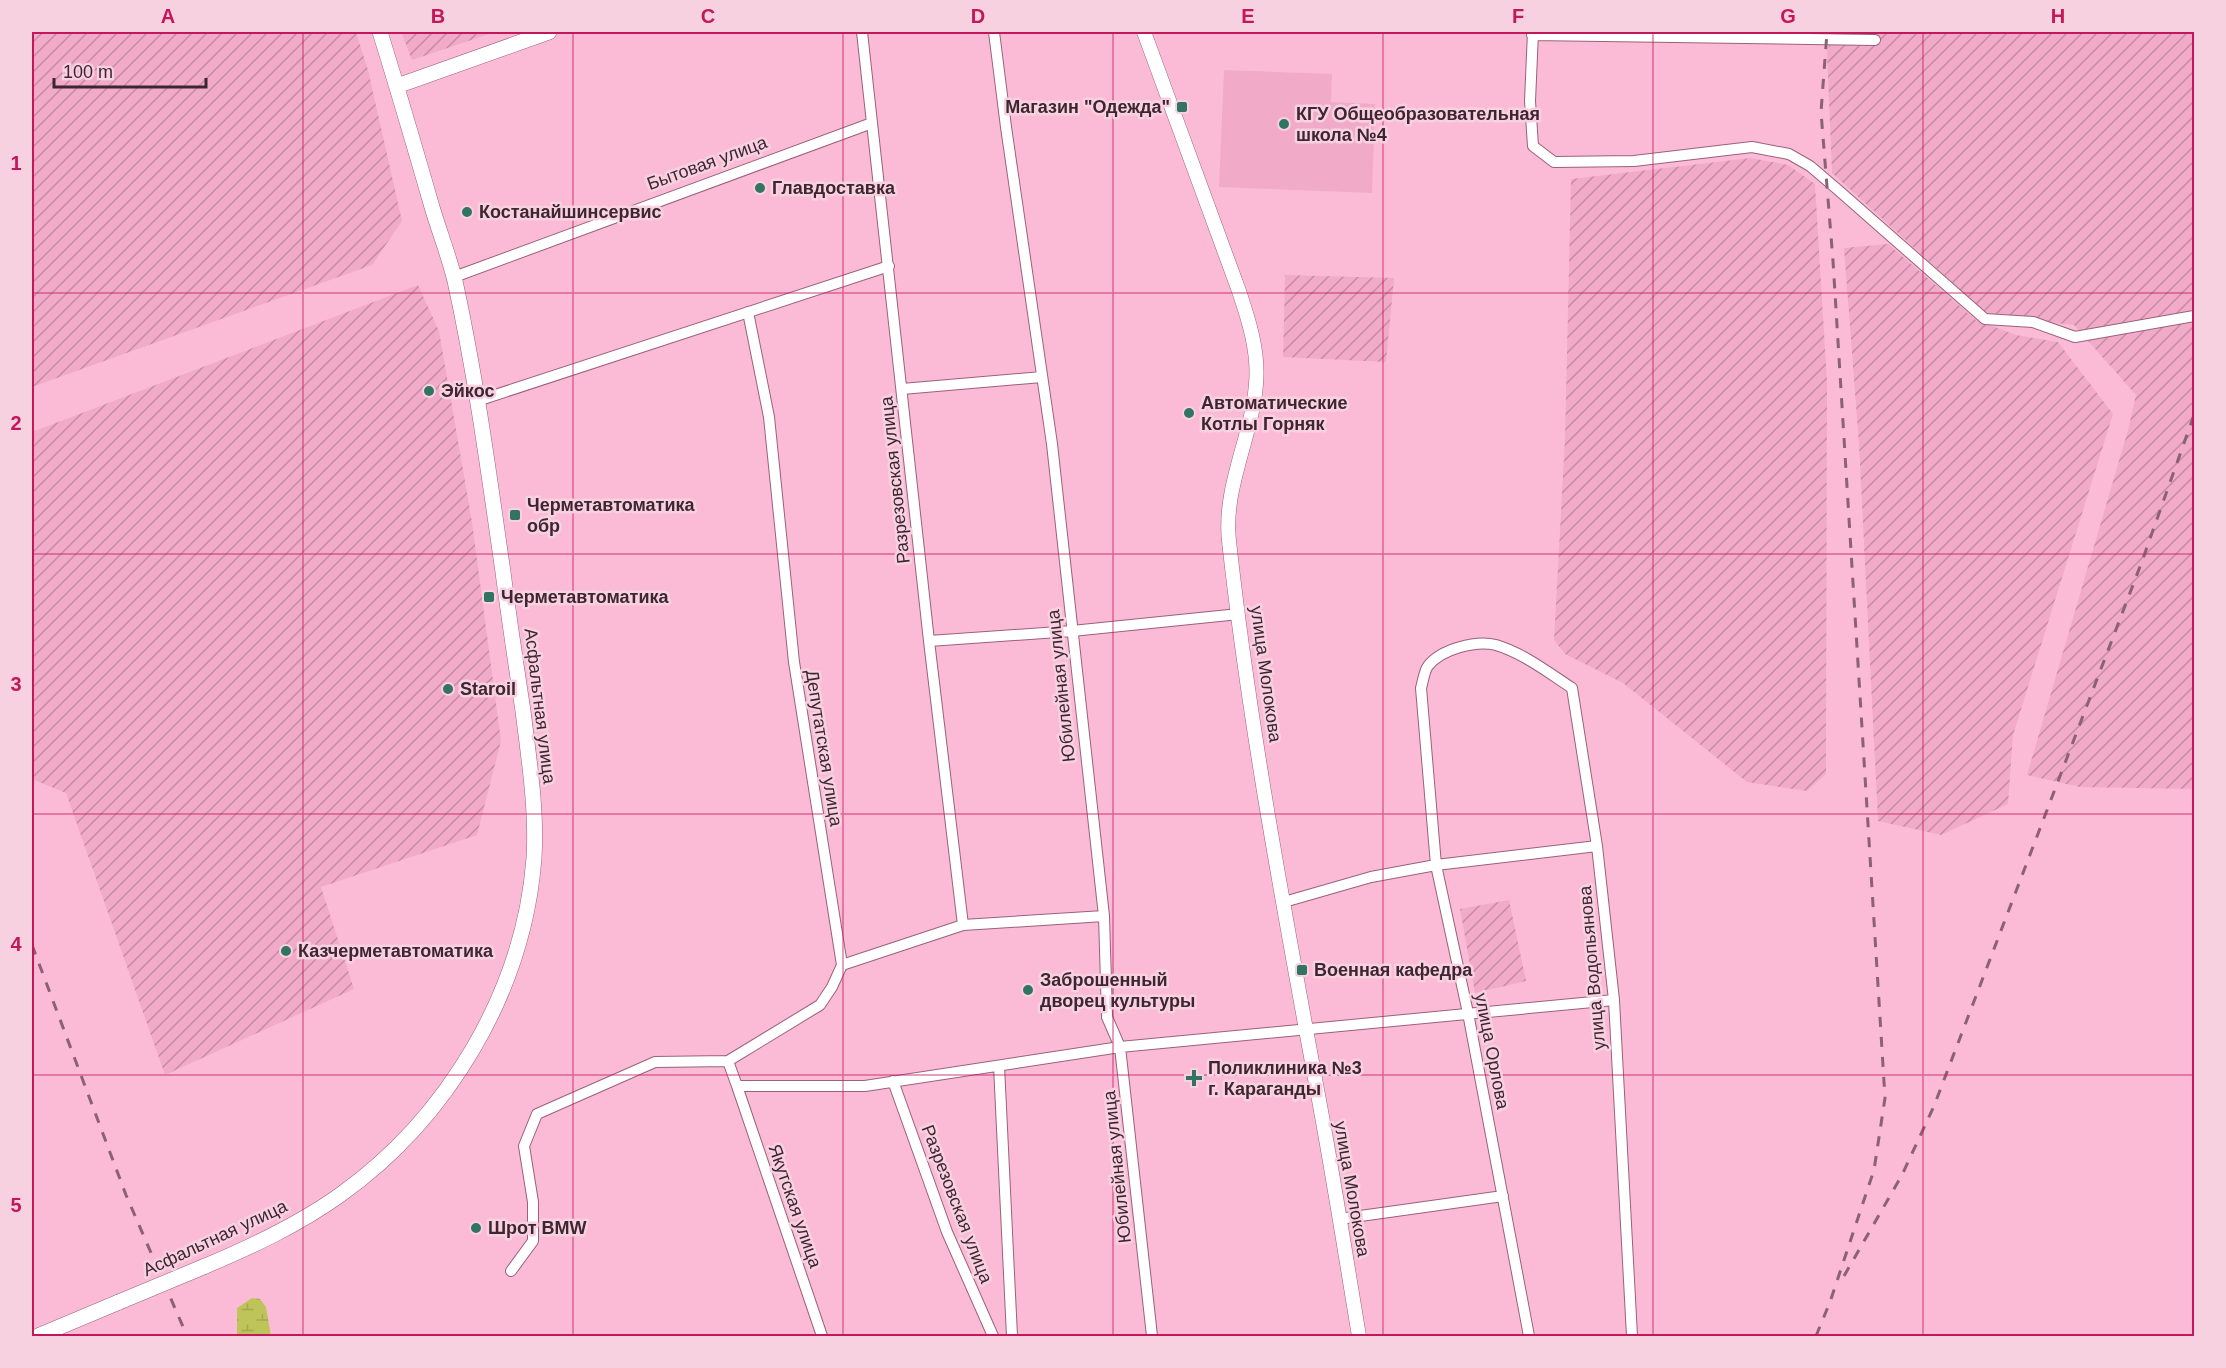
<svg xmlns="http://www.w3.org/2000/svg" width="2226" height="1368" viewBox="0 0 2226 1368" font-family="Helvetica,sans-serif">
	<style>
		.built { fill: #f1abc9 }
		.industrial { fill: url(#industrial-furrows) }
		.wetland { fill: url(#wetland-marsh) }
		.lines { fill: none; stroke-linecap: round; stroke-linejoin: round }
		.minor-casing { stroke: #9a617a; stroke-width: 12 }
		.tertiary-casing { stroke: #9a617a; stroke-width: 15 }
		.secondary-casing { stroke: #9a617a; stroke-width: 16 }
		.minor { stroke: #fff; stroke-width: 10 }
		.tertiary { stroke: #fff; stroke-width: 14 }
		.secondary { stroke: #fff; stroke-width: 15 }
		.rail { stroke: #8a6273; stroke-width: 3; stroke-dasharray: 10 10; stroke-linecap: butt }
		.secondary-bridge-casing { stroke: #9a617a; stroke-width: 16; stroke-linecap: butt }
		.secondary-bridge { stroke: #fff; stroke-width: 15 }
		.grid { fill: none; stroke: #c2185b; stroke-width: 1.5; stroke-opacity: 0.55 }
		.poi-dot { fill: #337361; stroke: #f8d1e1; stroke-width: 2 }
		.labels { text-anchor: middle; stroke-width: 5; stroke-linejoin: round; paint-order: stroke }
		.poi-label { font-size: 18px; font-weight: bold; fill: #3e2630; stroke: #f8d1e1; text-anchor: start }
		.street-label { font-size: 18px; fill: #3e2630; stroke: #f8d1e1 }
		.neatline { fill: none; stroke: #c2185b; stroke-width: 2 }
		.grid-label { font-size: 20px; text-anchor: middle; font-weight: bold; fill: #c2185b }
	</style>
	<defs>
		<pattern id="industrial-furrows" width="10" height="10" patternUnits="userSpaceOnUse" patternTransform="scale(1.5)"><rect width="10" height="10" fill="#f1abc9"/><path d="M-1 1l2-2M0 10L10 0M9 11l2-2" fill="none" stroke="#c58ba4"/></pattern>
		<pattern id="wetland-marsh" width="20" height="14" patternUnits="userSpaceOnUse" patternTransform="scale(1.5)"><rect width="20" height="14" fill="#bec459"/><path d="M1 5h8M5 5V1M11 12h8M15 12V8" fill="none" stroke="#a4a84e"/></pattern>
	</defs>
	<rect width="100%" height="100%" fill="#fbbbd6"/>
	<path class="built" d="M1224 70 1332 74 1331 102 1375 104 1372 193 1219 187Z"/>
	<path class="industrial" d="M32 32H356L368 70 402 221 372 265 32 387Z
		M401 32H495L412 60Z
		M1833 32H2194V789L2080 787 2027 775 2128 430 2136 395 2074 325 1989 316 1832 173 1827 52Z
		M1751 158 1788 165 1815 184 1827 381 1826 774 1807 791 1747 782 1623 683 1565 654 1554 640 1565 439 1571 179Z
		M1888 244 1976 320 2016 335 2058 342 2113 414 2013 735 2008 804 1941 835 1878 821 1859 444 1844 248Z
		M1285 275 1394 278 1386 362 1283 357Z
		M418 285 439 331 472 522 501 741 477 835 321 887 354 989 165 1075 66 793 32 779V432Z
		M1509 900 1526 981 1475 993 1460 909Z"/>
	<path class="wetland" d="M252 1298 260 1299 266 1307 271 1336H237V1308Z"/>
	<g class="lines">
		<g class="minor-casing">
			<path id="minor" d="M862 32 929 641 963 925
				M994 32 1006 127 1052 444 1104 916 1107 1017 1120 1047 1152 1336
				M1533 32 1530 101 1533 146 1554 162 1634 161 1752 147 1789 154 1810 166 1837 189 1985 319 2033 322 2075 337 2194 316
				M1532 35 1875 40
				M454 277 872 123
				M902 389 1042 377
				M477 401 889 266
				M929 641 1072 631 1239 614
				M1284 902 1371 877 1436 865 1597 846
				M842 965 963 925 1104 916
				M728 1061 737 1086H865L1120 1047 1614 1000
				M999 1066 1012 1336
				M893 1081 947 1232 993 1336
				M737 1086 822 1336
				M1339 1219 1503 1196
				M511 1271 533 1241V1202L524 1146 537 1114 655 1062 728 1061 820 1005 832 987 842 965 794 662 769 417 748 312
				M1529 1336 1468 1013 1436 865 1421 688C1423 682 1424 671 1428 666 1441 649 1476 640 1496 645 1523 653 1549 673 1572 688L1597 846 1614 1000 1632 1336"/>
		</g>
		<g class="tertiary-casing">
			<path id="tertiary" d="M1144 32 1239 291C1249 321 1259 352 1256 384 1252 437 1223 487 1229 541 1249 723 1283 904 1316 1084 1332 1168 1345 1252 1359 1336"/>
		</g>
		<g class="secondary-casing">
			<path id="secondary" d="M397 86 549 32
				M203 1267C251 1247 298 1225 340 1195 448 1118 524 991 534 858 537 810 529 760 523 711 516 665 509 619 503 572 489 475 476 377 455 281 449 256 439 231 432 207 415 148 398 90 380 32
				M38 1336 119 1302"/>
		</g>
		<use href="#minor" class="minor"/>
		<use href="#tertiary" class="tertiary"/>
		<use href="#secondary" class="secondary"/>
		<path class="rail" d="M32 945 126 1195 187 1336
			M1844 1276 1902 1175 1934 1106 2141 564 2194 415
			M1816 1336 1830 1302 1874 1170 1885 1098 1833 261 1821 112 1827 32"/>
		<g class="secondary-bridge-casing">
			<path id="secondary-bridge" d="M119 1302 203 1267"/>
		</g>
		<use href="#secondary-bridge" class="secondary-bridge"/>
	</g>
	<path class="grid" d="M303 32V1336M573 32V1336M843 32V1336M1113 32V1336M1383 32V1336M1653 32V1336M1923 32V1336M32 293H2194M32 554H2194M32 814H2194M32 1075H2194"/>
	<g class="poi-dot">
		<rect x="1176" y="101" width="12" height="12" rx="3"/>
		<circle cx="1284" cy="124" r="6"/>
		<circle cx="760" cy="188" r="6"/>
		<circle cx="467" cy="212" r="6"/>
		<circle cx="429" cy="391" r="6"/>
		<circle cx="1189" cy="413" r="6"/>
		<rect x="509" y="509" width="12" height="12" rx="3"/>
		<rect x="483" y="591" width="12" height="12" rx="3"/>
		<circle cx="448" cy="689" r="6"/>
		<circle cx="286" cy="951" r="6"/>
		<rect x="1296" y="964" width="12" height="12" rx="3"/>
		<circle cx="1028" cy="990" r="6"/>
		<path d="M1191 1069h6v6h6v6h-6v6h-6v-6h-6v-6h6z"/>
		<circle cx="476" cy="1228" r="6"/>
	</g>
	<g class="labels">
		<g class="poi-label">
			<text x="1170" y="113" text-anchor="end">Магазин "Одежда"</text>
			<text x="1296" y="120">КГУ Общеобразовательная<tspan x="1296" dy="21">школа №4</tspan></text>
			<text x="772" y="194">Главдоставка</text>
			<text x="479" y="218">Костанайшинсервис</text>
			<text x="441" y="397">Эйкос</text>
			<text x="1201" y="409">Автоматические<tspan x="1201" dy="21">Котлы Горняк</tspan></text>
			<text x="527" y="511">Черметавтоматика<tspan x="527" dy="21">обр</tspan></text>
			<text x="501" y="603">Черметавтоматика</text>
			<text x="460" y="695">Staroil</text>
			<text x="298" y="957">Казчерметавтоматика</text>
			<text x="1314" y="976">Военная кафедра</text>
			<text x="1040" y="986">Заброшенный<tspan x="1040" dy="21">дворец культуры</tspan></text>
			<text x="1208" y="1074">Поликлиника №3<tspan x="1208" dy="21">г. Караганды</tspan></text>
			<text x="488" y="1234">Шрот BMW</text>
		</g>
		<g class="street-label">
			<text transform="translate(707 163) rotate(-20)" y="6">Бытовая улица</text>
			<text transform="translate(895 480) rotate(-96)" y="6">Разрезовская улица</text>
			<text transform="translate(1266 674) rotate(82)" y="6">улица Молокова</text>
			<text transform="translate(1061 686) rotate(-96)" y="6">Юбилейная улица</text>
			<text transform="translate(540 706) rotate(83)" y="6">Асфальтная улица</text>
			<text transform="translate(824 748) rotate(81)" y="6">Депутатская улица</text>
			<text transform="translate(1592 968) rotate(-95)" y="6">улица Водопьянова</text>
			<text transform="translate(1492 1051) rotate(79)" y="6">улица Орлова</text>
			<text transform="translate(1117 1167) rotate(-96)" y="6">Юбилейная улица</text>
			<text transform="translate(1352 1189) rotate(80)" y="6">улица Молокова</text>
			<text transform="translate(957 1204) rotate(69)" y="6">Разрезовская улица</text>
			<text transform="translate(795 1206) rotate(71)" y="6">Якутская улица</text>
			<text transform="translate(215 1238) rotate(-25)" y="6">Асфальтная улица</text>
		</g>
	</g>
	<rect width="2226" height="1368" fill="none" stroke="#f8d1e1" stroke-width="66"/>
	<path d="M54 78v9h152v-9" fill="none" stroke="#3e2630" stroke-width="3"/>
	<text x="63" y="78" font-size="18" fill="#3e2630" stroke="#f8d1e1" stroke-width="4.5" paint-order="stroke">100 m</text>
	<rect x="33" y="33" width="2160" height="1302" class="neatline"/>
	<g class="grid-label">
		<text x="168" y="23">A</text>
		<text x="438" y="23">B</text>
		<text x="708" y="23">C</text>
		<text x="978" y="23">D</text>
		<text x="1248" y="23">E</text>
		<text x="1518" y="23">F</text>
		<text x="1788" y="23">G</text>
		<text x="2058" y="23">H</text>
		<text x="16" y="170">1</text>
		<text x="16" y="430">2</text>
		<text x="16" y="691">3</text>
		<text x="16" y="951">4</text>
		<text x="16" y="1212">5</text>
	</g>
</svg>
